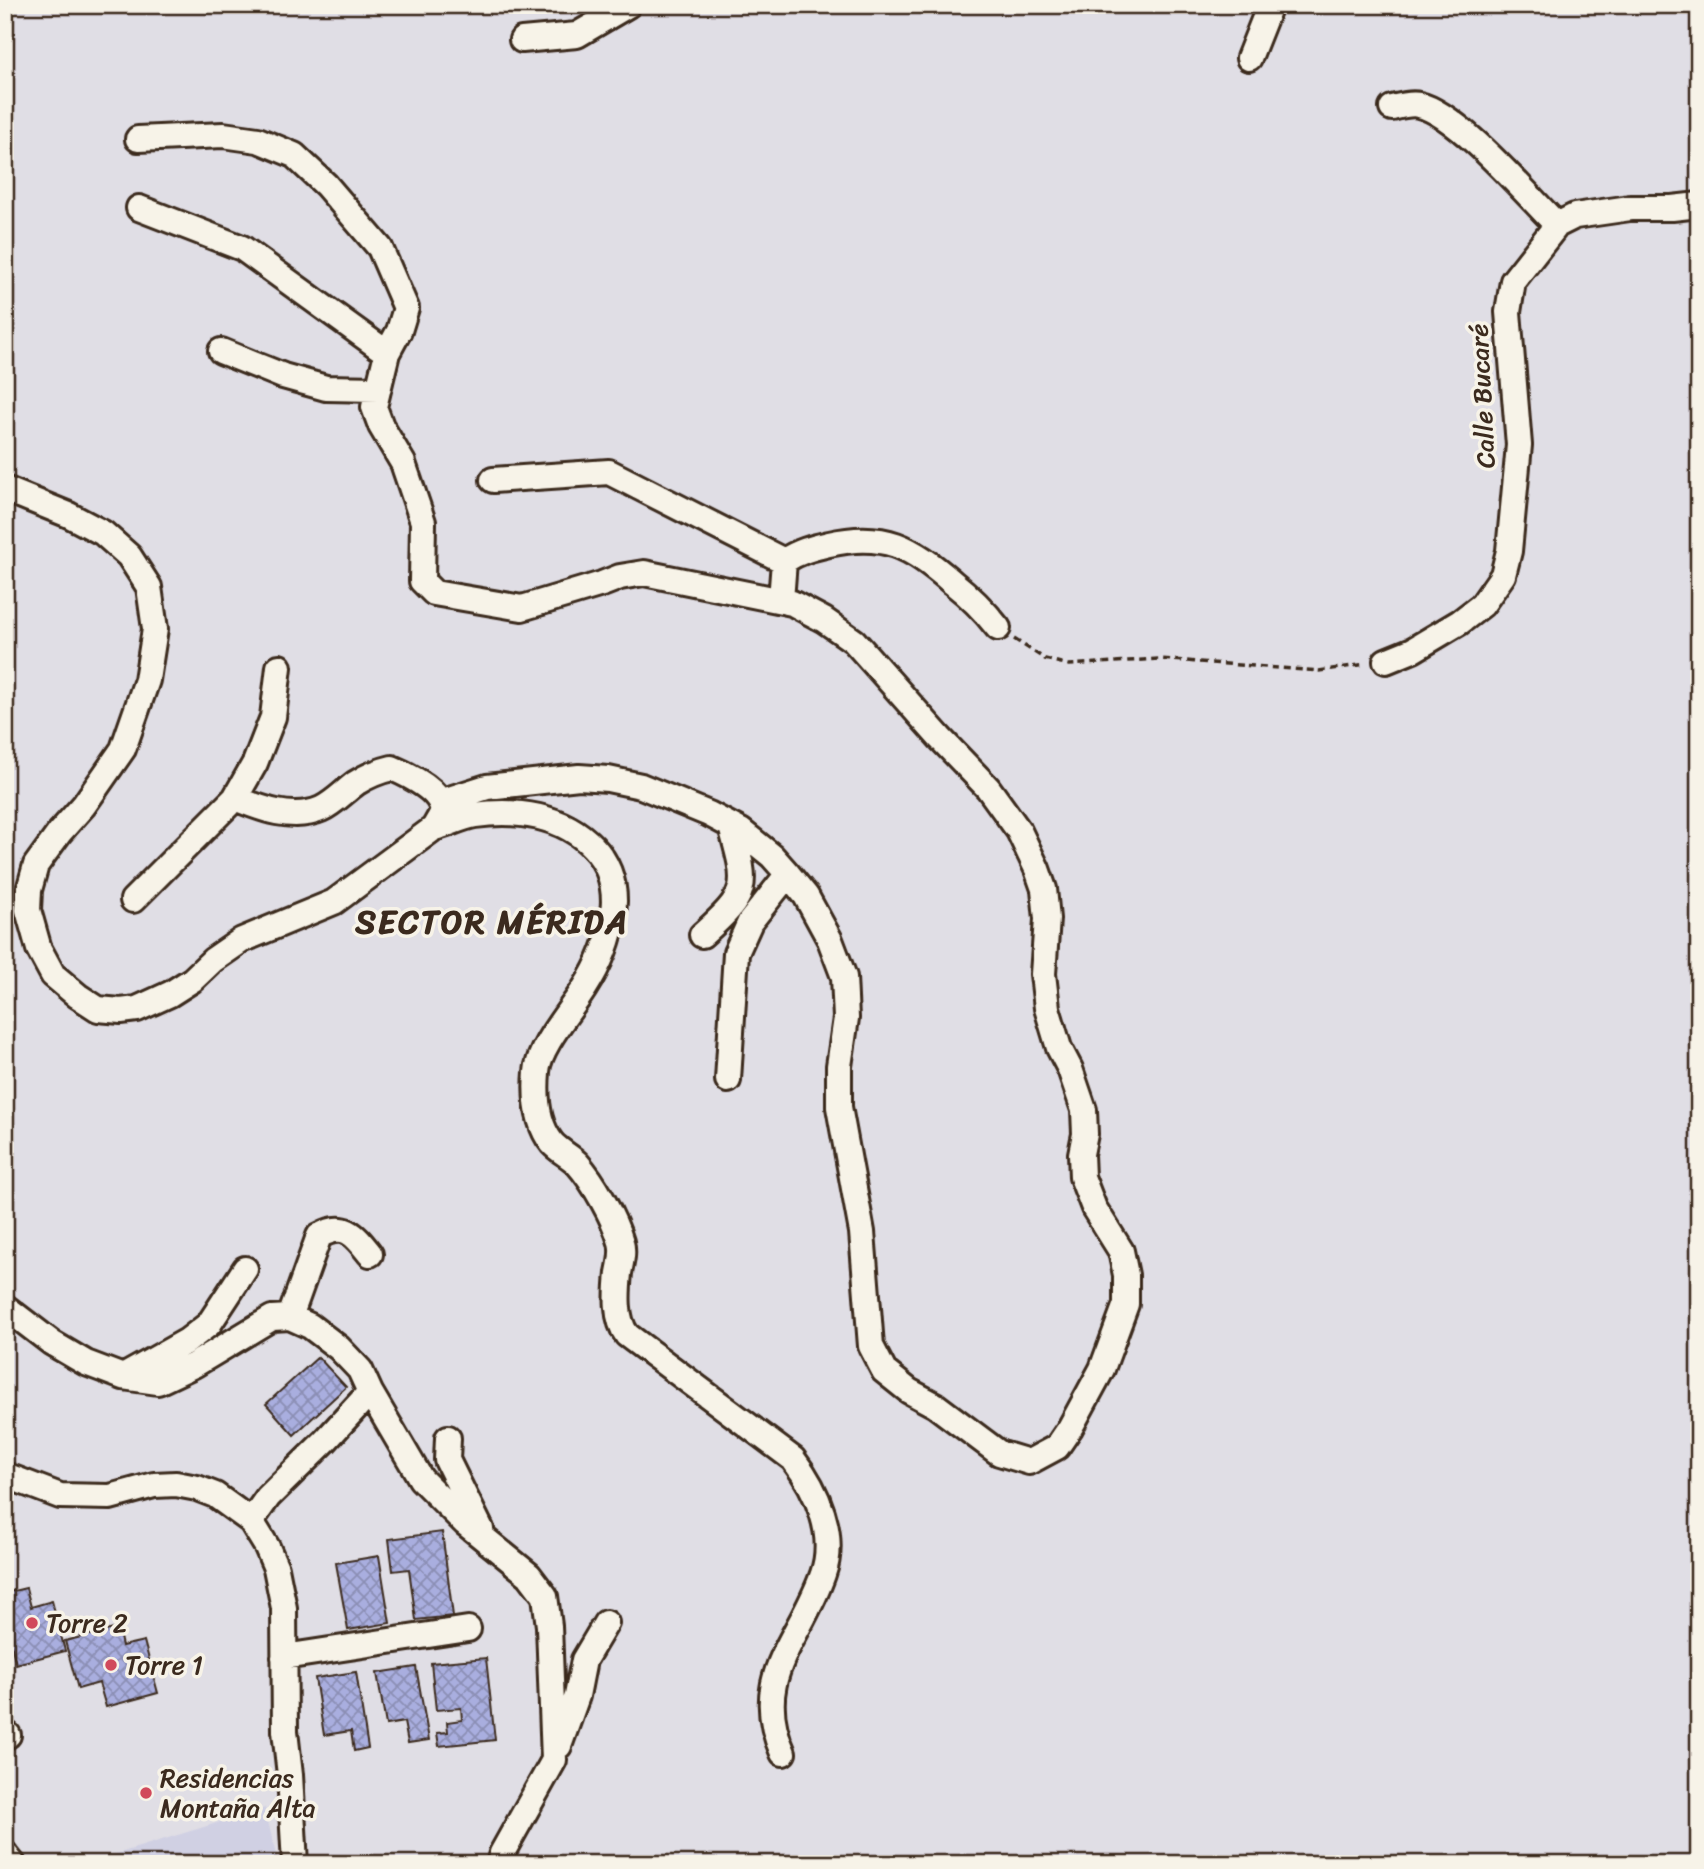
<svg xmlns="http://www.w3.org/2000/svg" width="1704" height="1869" viewBox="0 0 1704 1869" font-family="Sriracha,sans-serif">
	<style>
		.built { fill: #d0d0e3 }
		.building { fill: url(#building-cross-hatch); stroke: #3b2a1e; stroke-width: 2 }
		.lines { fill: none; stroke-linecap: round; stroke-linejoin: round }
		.minor-casing { stroke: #3b2a1e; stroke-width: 30 }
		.path { stroke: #3b2a1e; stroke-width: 3.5; stroke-dasharray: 7 5; stroke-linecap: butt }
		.minor { stroke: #f7f3e8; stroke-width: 24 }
		.poi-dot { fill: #d1495b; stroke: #f7f3e8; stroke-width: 2.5 }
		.labels { text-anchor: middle; stroke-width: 7; stroke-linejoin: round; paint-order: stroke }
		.street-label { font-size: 26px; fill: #3b2a1e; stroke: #f7f3e8 }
		.poi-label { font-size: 26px; fill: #3b2a1e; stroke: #f7f3e8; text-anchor: start }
		.district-label { font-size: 33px; font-weight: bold; letter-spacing: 2px; fill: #3b2a1e; stroke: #f7f3e8 }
	</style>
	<defs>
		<pattern id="building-cross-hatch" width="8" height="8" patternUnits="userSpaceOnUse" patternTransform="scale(1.75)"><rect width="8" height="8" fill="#a9aedf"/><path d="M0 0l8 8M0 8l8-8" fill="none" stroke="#8b8eb4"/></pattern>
	</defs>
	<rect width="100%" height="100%" fill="#e0dee5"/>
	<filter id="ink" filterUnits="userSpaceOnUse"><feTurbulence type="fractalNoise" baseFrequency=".0143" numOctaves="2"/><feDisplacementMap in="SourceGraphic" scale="14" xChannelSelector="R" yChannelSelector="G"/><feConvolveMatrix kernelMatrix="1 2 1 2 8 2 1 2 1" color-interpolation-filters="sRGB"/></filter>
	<g filter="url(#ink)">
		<path class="built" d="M265 1808 278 1864H84L249 1813Z"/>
		<path class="building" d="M318 1357 346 1387 294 1435 266 1404Z
			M442 1532 453 1616 416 1620 409 1569 393 1571 389 1539Z
			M379 1556 390 1623 348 1630 336 1563Z
			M26 1588 31 1607 52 1601 65 1651 16 1664 10 1640 5 1641V1593Z
			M118 1628 122 1646 144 1641 158 1693 106 1707 99 1683 78 1689 65 1641Z
			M486 1658 495 1740 439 1746 437 1733 448 1732 447 1722 462 1720 461 1708 436 1710 431 1663Z
			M416 1667 429 1740 408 1743 404 1722 386 1725 377 1673Z
			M356 1672 368 1748 354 1751 351 1731 324 1735 315 1678Z"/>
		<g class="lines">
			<g class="minor-casing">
				<path id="minor" d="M522 40 577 35 628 5
					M1249 58 1270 5
					M1392 108C1400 106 1411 103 1419 105 1457 113 1527 195 1557 225
					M138 139 223 135 258 140 294 155 326 185 380 248 406 308 399 331 387 353
					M139 208 242 248 387 353 374 407 381 426 403 463 423 522 422 581 434 593 522 608 602 584 620 577 644 573 792 603 824 620 854 641 940 738 988 788 1019 831 1037 869 1044 889 1047 919 1043 974 1047 1008 1059 1048 1070 1069 1084 1110 1085 1134 1081 1154 1082 1177 1094 1208 1121 1251 1126 1275V1304L1102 1369 1070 1428 1057 1447 1029 1462 999 1453 935 1405 909 1391 884 1371 871 1346 862 1232 839 1107V1066L846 1018 844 977 830 940 806 896 788 874 772 856 741 831 709 814 641 786 608 779 579 777 487 787 440 802
					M221 351 283 376 326 388 378 389
					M493 480 609 472 784 561
					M5 489 69 515 103 533 129 556 149 587 155 629 147 680 123 749 84 805 60 832 36 865 29 890 28 910 39 949 53 975 78 996 98 1009 121 1011 137 1009 170 994 192 980 213 960 242 940 334 902 434 828C436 823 441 817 442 812 445 792 406 774 392 768 379 771 367 776 356 783 345 791 333 804 321 809 293 821 261 809 235 798L255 763 273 717 279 667
					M781 600 784 561C799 551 812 548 829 544 885 531 911 547 952 582 970 596 984 610 998 628
					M1386 661 1413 650 1460 622 1482 605 1503 575 1509 551 1519 445 1508 312 1513 281 1557 225 1575 216 1630 208H1672L1699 205
					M434 828C448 825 461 817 475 815 516 809 563 815 593 847 634 890 607 957 578 998 565 1017 538 1050 537 1072 535 1096 537 1124 552 1143 559 1151 570 1156 577 1163 594 1182 614 1218 621 1242 624 1253 621 1262 619 1273 617 1293 615 1319 627 1335L793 1459C817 1490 837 1535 823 1574 800 1641 749 1677 783 1753
					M133 900 235 798
					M702 935C750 892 748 888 731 826
					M728 1080 736 953 750 922 788 874
					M5 1307 52 1343 86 1363 123 1377 158 1382 194 1365 272 1318 290 1317 310 1326 339 1348 360 1370 370 1392 421 1479 465 1523 529 1575 545 1596 549 1626 554 1760 502 1853 499 1864
					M290 1317 319 1236C345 1221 355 1235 370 1254
					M123 1377 187 1341 209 1324 245 1269
					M448 1438 447 1460 481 1529
					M5 1475 60 1496 110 1497 154 1485 176 1484 197 1488 215 1495 251 1521 267 1547 276 1568 284 1608 285 1731 290 1775 295 1864
					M251 1521 268 1497 325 1441 370 1392
					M284 1657 468 1629
					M5 1737 8 1735
					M559 1746 577 1696 584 1660 606 1623
					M5 1854 13 1864"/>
			</g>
			<path class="path" d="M1014 639 1045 659 1069 665 1159 659 1319 671 1366 664"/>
			<use href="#minor" class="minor"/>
		</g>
	</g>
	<g class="poi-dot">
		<circle cx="32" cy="1623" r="7"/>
		<circle cx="111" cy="1665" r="7"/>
		<circle cx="146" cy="1793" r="7"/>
	</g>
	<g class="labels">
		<g class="street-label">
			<text transform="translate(1482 396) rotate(-93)" y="9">Calle Bucaré</text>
		</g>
		<g class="poi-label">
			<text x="46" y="1632">Torre 2</text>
			<text x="125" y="1674">Torre 1</text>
			<text x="160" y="1787">Residencias<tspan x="160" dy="30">Montaña Alta</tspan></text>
		</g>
		<g class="district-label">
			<text x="492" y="933">SECTOR MÉRIDA</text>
		</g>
	</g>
	<rect width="1704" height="1869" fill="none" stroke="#f7f3e8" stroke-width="28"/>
	<rect x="14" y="14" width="1676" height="1841" fill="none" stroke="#3b2a1e" stroke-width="2.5" filter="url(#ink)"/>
</svg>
